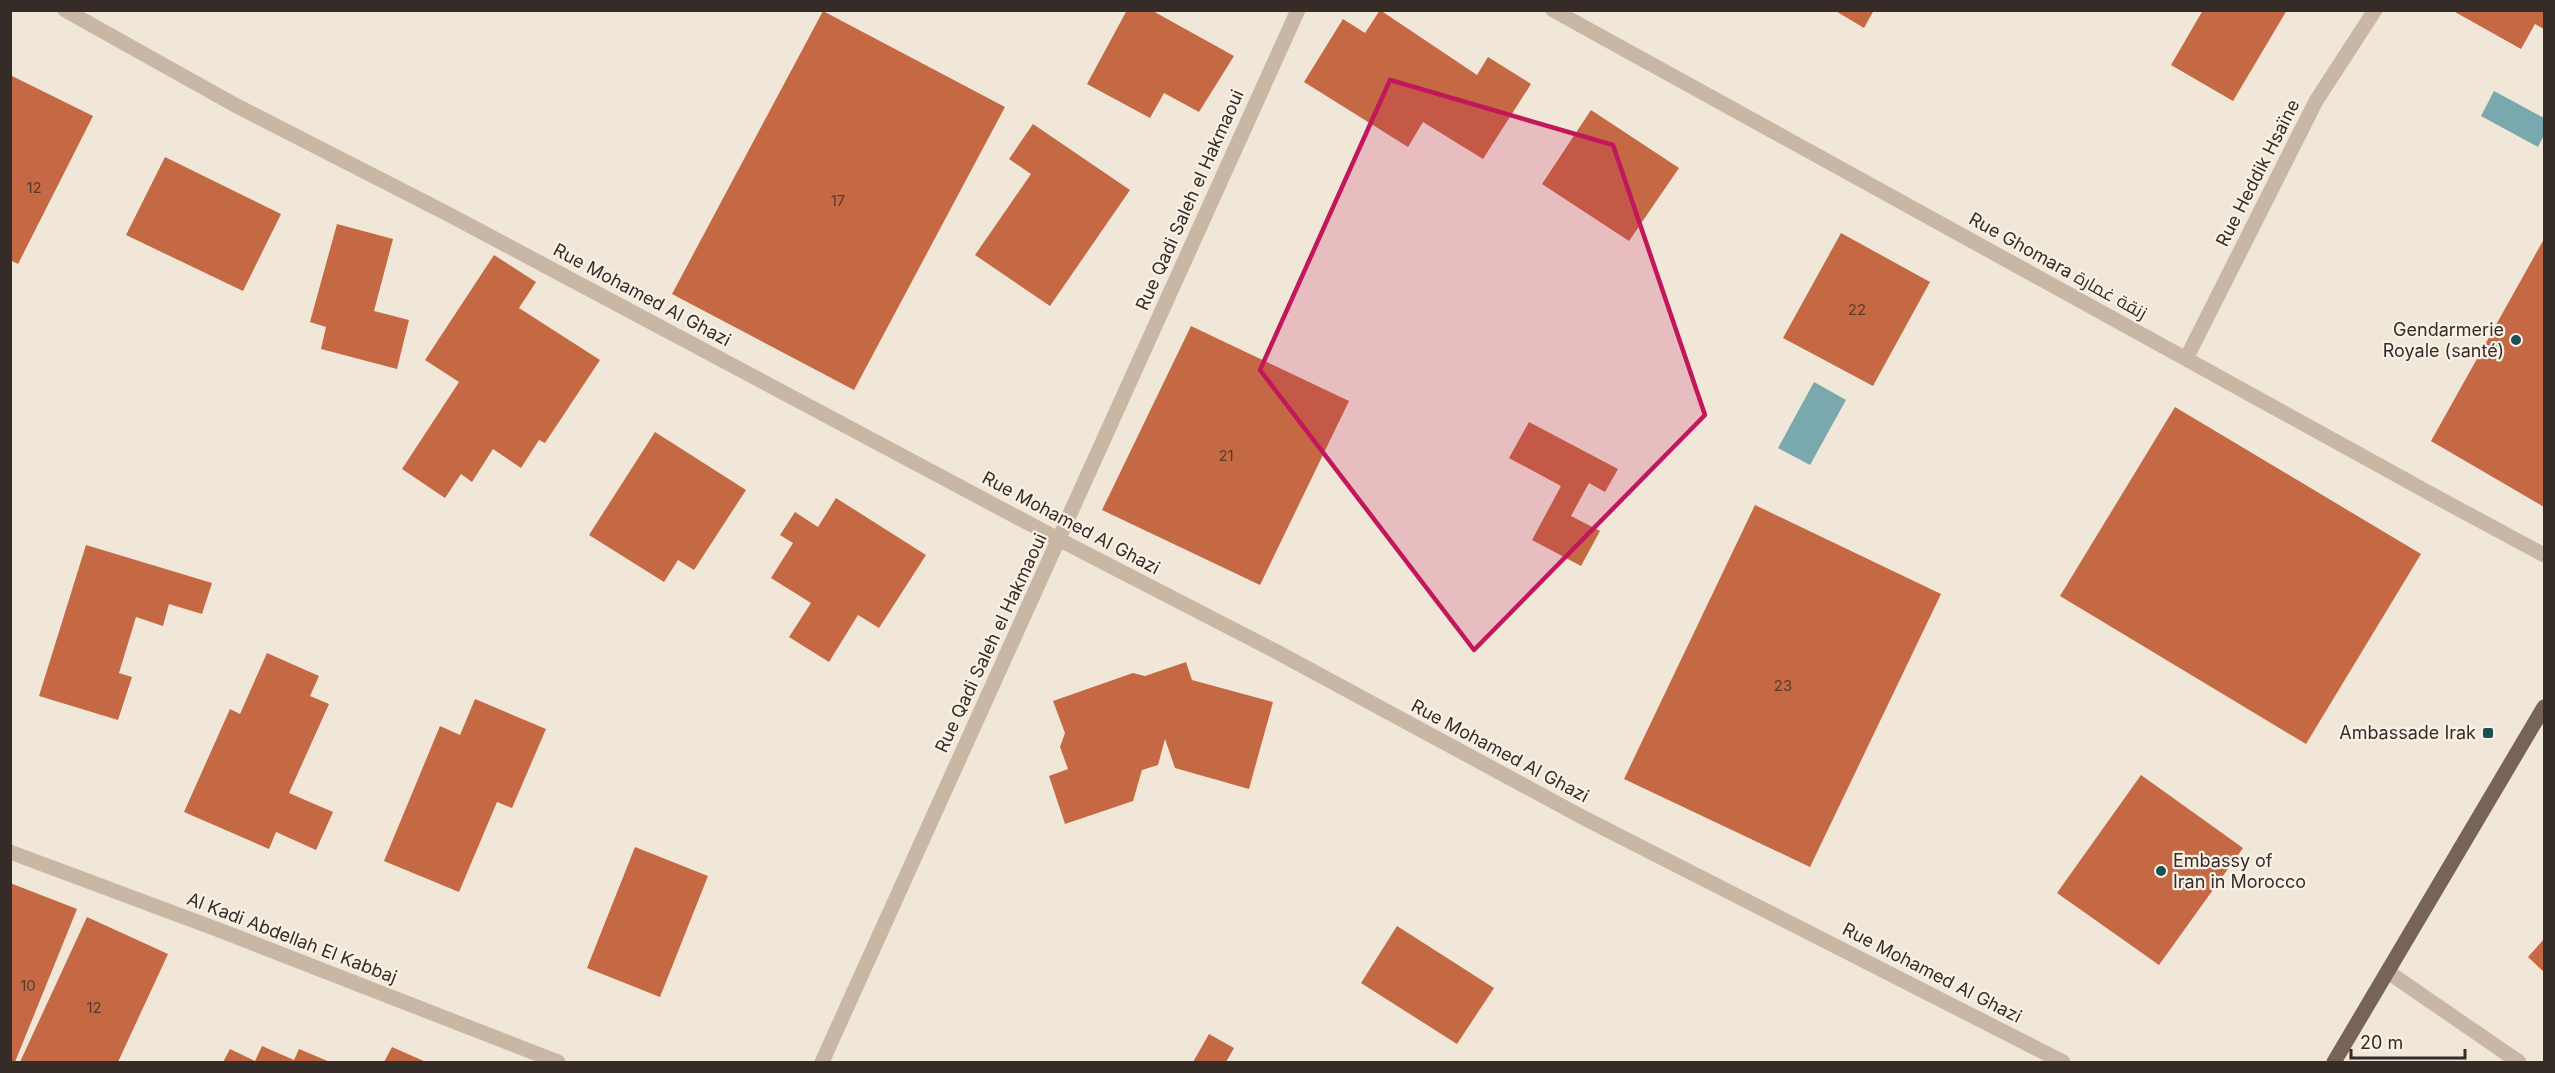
<svg xmlns="http://www.w3.org/2000/svg" width="2555" height="1073" viewBox="0 0 2555 1073" font-family="Inter,Cairo,sans-serif">
	<style>
		.water { fill: #79a9ae }
		.building { fill: #c56944 }
		.lines { fill: none; stroke-linecap: round; stroke-linejoin: round }
		.minor { stroke: #c9b7a6; stroke-width: 15 }
		.major { stroke: #776358; stroke-width: 15 }
		.marked { fill: #c2185b; fill-opacity: 0.2; stroke: #c2185b; stroke-width: 4.5; stroke-linejoin: round }
		.poi-dot { fill: #1d4f55; stroke: #f9f1e5; stroke-width: 2 }
		.labels { text-anchor: middle; stroke-width: 4.5; stroke-linejoin: round; paint-order: stroke }
		.number-label { font-size: 15px; fill: #593b2e }
		.street-label { font-size: 18px; fill: #352c27; stroke: #f9f1e5 }
		.poi-label { font-size: 18px; fill: #352c27; stroke: #f9f1e5; text-anchor: end }
	</style>
	<rect width="100%" height="100%" fill="#f1e7d9"/>
	<path class="water" d="M2494 91 2544 118V135L2538 147 2481 116Z
		M1814 382 1846 400 1810 465 1778 448Z"/>
	<path class="building" d="M1127 10H1151L1234 56 1199 112 1164 93 1150 118 1087 84Z
		M1380 10 1477 75 1488 57 1531 84 1483 159 1423 122 1408 147 1304 82 1343 19 1365 33Z
		M1834 10H1874L1864 28Z
		M2203 10H2287L2233 101 2171 65Z
		M2456 10H2544V29L2535 24 2521 49 2455 12Z
		M823 11 1005 107 854 390 672 294Z
		M10 75 93 116 18 264 10 260Z
		M1591 110 1679 168 1629 241 1542 184Z
		M1033 124 1130 190 1050 306 975 255 1031 174 1009 159Z
		M165 157 281 214 243 291 126 235Z
		M337 224 393 239 374 311 409 320 397 369 321 349 326 327 310 322Z
		M1841 233 1930 282 1873 386 1783 338Z
		M2544 239V507L2431 441Z
		M494 255 536 282 519 308 600 360 545 443 539 440 521 468 493 449 472 482 461 474 445 498 402 469 459 382 425 360Z
		M1191 326 1349 401 1260 585 1102 510Z
		M2175 407 2421 554 2306 744 2060 596Z
		M1529 422 1618 469 1605 492 1589 483 1571 516 1600 531 1581 566 1532 540 1561 486 1509 458Z
		M655 432 746 490 694 570 678 560 664 582 589 535Z
		M836 498 926 555 879 628 858 615 829 662 789 637 811 603 771 578 793 543 780 535 795 512 818 527Z
		M1755 505 1941 594 1810 867 1624 779Z
		M86 545 212 583 202 614 169 604 163 626 136 617 119 673 132 677 118 720 39 696Z
		M267 653 319 676 310 696 329 704 289 793 333 812 316 850 276 832 269 849 184 812 230 709 240 714Z
		M1186 662 1192 680 1273 702 1249 789 1175 768 1165 739 1158 765 1142 770 1133 801 1065 824 1049 776 1068 769 1060 747 1065 733 1053 701 1133 673 1145 676Z
		M475 699 546 729 512 808 497 802 459 892 384 861 440 726 460 735Z
		M2141 775 2243 848 2159 965 2057 893Z
		M635 847 708 876 660 997 587 968Z
		M10 883 77 909 15 1062H10Z
		M87 917 168 954 118 1062H20Z
		M1397 926 1494 988 1457 1044 1361 983Z
		M2544 939V972L2528 957Z
		M1209 1034 1234 1048 1226 1062H1193Z
		M262 1046 294 1060 299 1049 330 1062H223L230 1049 255 1061Z
		M392 1047 426 1062H384Z"/>
	<g class="lines">
		<path class="minor" d="M65 10 235 105 448 214 1060 540 1277 652 1584 818 2063 1062
			M1553 10 2442 500 2544 555
			M2186 359 2316 101 2375 10
			M10 852 219 930 558 1062
			M2388 972 2519 1062
			M822 1062 1298 10"/>
		<path class="major" d="M2334 1062 2544 707"/>
	</g>
	<path class="marked" d="M1390 80 1613 145 1705 415 1474 650 1260 370Z"/>
	<g class="poi-dot">
		<circle cx="2516" cy="340" r="6"/>
		<rect x="2482" y="727" width="12" height="12" rx="3"/>
		<circle cx="2161" cy="871" r="6"/>
	</g>
	<g class="labels">
		<g class="number-label">
			<text x="34" y="193">12</text>
			<text x="838" y="206">17</text>
			<text x="1857" y="315">22</text>
			<text x="1226" y="461">21</text>
			<text x="1783" y="691">23</text>
			<text x="28" y="991">10</text>
			<text x="94" y="1013">12</text>
		</g>
		<g class="street-label">
			<text transform="translate(2258 173) rotate(-63)" y="6">Rue Heddik Hsaïne</text>
			<text transform="translate(1190 200) rotate(-66)" y="6">Rue Qadi Saleh el Hakmaoui</text>
			<text transform="translate(2058 266) rotate(29)" y="6">Rue Ghomara زنقة غمارة</text>
			<text transform="translate(642 295) rotate(28)" y="6">Rue Mohamed Al Ghazi</text>
			<text transform="translate(1071 523) rotate(28)" y="6">Rue Mohamed Al Ghazi</text>
			<text transform="translate(991 643) rotate(-65)" y="6">Rue Qadi Saleh el Hakmaoui</text>
			<text transform="translate(1500 751) rotate(28)" y="6">Rue Mohamed Al Ghazi</text>
			<text transform="translate(292 938) rotate(21)" y="6">Al Kadi Abdellah El Kabbaj</text>
			<text transform="translate(1932 973) rotate(27)" y="6">Rue Mohamed Al Ghazi</text>
		</g>
		<g class="poi-label">
			<text x="2504" y="336">Gendarmerie<tspan x="2504" dy="21">Royale (santé)</tspan></text>
			<text x="2476" y="739">Ambassade Irak</text>
			<text x="2173" y="867" text-anchor="start">Embassy of<tspan x="2173" dy="21">Iran in Morocco</tspan></text>
		</g>
	</g>
	<rect width="2555" height="1073" fill="none" stroke="#352c27" stroke-width="24"/>
	<path d="M2351 1049v9h114v-9" fill="none" stroke="#352c27" stroke-width="3"/>
	<text x="2360" y="1049" font-size="18" fill="#352c27" stroke="#f9f1e5" stroke-width="4.5" paint-order="stroke">20 m</text>
</svg>
